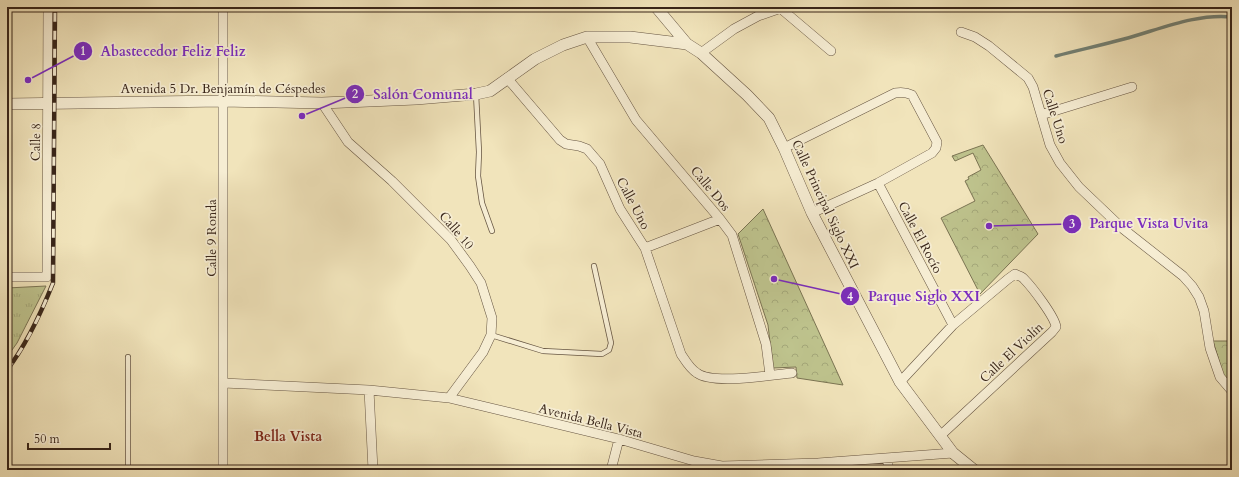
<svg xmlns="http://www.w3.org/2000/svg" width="1239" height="477" viewBox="0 0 1239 477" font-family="Cardo,serif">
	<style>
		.grass { fill: url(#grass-tufts); stroke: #7b7453 }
		.forest { fill: url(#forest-crowns); stroke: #7b7453 }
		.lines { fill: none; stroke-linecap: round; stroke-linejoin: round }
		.stream { stroke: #738175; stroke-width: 3.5 }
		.service-casing { stroke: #665542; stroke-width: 6 }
		.minor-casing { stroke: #665542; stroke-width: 10 }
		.tertiary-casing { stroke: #665542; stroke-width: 12 }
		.service { stroke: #f6edd3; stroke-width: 4.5 }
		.minor { stroke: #f6edd3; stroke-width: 9 }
		.tertiary { stroke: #f6edd3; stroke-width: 11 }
		.rail-casing { stroke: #382519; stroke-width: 4.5 }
		.rail { stroke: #f6edd3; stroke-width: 3; stroke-dasharray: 9; stroke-linecap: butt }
		.labels { text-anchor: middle; stroke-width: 3.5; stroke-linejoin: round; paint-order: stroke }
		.street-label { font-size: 13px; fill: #382519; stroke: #f6edd3 }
		.neighbourhood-label { font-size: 14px; font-weight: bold; fill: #7a1f14; stroke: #f6edd3 }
		.leader { fill: none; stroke: #7b2cbf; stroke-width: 1.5 }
		.callout-dot { fill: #7b2cbf; stroke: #f6edd3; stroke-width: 1.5 }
		.mark-label { font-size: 12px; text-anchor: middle; font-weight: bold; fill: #fff }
		.callout-label { font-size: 14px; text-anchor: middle; font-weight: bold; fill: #7b2cbf; stroke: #f6edd3; stroke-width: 3.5; stroke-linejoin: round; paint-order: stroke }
	</style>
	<defs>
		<pattern id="grass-tufts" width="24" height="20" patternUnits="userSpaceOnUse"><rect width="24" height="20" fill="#bec38d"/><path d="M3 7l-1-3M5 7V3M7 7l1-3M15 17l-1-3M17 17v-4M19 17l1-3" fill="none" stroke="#a4a779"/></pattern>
		<pattern id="forest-crowns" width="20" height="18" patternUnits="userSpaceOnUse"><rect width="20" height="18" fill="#bec38d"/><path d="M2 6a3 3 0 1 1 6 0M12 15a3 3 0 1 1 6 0" fill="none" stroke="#a4a779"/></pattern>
	</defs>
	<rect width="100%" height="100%" fill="#f1e4bb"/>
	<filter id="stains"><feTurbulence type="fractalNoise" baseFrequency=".005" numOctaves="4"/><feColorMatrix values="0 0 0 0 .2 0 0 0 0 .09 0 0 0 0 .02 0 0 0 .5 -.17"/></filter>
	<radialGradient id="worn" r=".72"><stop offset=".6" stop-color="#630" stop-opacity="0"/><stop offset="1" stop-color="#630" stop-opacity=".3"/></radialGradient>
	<path class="grass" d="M46 286 17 343 7 357V288Z"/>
	<path class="forest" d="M983 145 1038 234 980 294 941 218 975 201 965 181 969 179 968 177 981 170 973 153 955 161 952 156Z
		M763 209 843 385 797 378 796 367 773 368 768 325 738 234Z
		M1213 341H1232V367L1230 381 1223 374Z"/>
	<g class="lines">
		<path class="stream" d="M1056 56C1079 50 1102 45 1124 39 1158 30 1196 13 1232 17"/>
		<g class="service-casing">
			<path id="service" d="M476 94 479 152 478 176 482 203 492 231
				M491 335 543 351 602 354 609 350 611 343 594 266
				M128 357V470"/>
		</g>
		<g class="minor-casing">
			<path id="minor" d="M779 7 831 51
				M961 32 975 37 989 46 1028 78 1033 87 1050 145 1060 163 1079 187 1122 228 1183 276 1192 286 1199 297 1204 311 1210 348 1220 377 1232 391
				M587 37 636 120 720 219 732 235 766 344 770 375
				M701 53 734 29 758 16 784 7
				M507 78 560 140 566 144 579 146 587 149 600 164 620 209 645 248 681 354C685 360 690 369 697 373 713 385 771 375 792 373
				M322 103 348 142 392 181 451 240 470 266 481 283 492 318 491 335 483 352 449 398
				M1041 115 1132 87
				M784 148 895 93C901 92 906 92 912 95L937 142 936 148 932 153 878 183 812 213
				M878 183 953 325
				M645 248 720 219
				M7 277H47L48 7
				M900 382 953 325 1008 279 1015 274C1018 276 1022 276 1024 279 1032 287 1055 317 1056 327L1052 332 940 436
				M223 383 369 390 449 398 619 439 694 461 722 466 818 463 953 453
				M369 390 373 470
				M223 470V7
				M611 470 619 439
				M888 470V458"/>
		</g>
		<g class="tertiary-casing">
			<path id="tertiary" d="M656 7 687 44 701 53 747 95 769 118 784 148 812 213 900 382 953 453 974 470
				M7 104 224 101 322 103 416 99 476 94 490 91 535 59 563 45 587 37H630L687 44"/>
		</g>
		<use href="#service" class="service"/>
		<use href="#minor" class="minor"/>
		<use href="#tertiary" class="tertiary"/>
		<g class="rail-casing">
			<path id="rail" d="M7 370C27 344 41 313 53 283L55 7"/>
		</g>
		<use href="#rail" class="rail"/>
	</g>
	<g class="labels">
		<g class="street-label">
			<text x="223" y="93">Avenida 5 Dr. Benjamín de Céspedes</text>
			<text transform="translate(1056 116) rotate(72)" y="5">Calle Uno</text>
			<text transform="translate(35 142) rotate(-89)" y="5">Calle 8</text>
			<text transform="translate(711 188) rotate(50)" y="5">Calle Dos</text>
			<text transform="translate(634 203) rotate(62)" y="5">Calle Uno</text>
			<text transform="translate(826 204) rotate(65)" y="5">Calle Principal Siglo XXI</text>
			<text transform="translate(457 230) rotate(49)" y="5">Calle 10</text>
			<text transform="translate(921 237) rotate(62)" y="5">Calle El Rocío</text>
			<text transform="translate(211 238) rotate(-90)" y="5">Calle 9 Ronda</text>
			<text transform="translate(1011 352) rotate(-43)" y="5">Calle El Violín</text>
			<text transform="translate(591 420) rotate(14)" y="5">Avenida Bella Vista</text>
		</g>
		<g class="neighbourhood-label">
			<text x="288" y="441">Bella Vista</text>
		</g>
	</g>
	<path class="leader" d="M28 80L83 51M302 116L355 94M989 226L1072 224M774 279L850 296"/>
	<g class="callout-dot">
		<circle cx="28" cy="80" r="4"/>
		<circle cx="302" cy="116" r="4"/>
		<circle cx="989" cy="226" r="4"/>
		<circle cx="774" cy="279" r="4"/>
		<circle cx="83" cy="51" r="10"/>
		<circle cx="355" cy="94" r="10"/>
		<circle cx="1072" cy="224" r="10"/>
		<circle cx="850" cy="296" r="10"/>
	</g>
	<g class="mark-label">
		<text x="83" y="55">1</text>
		<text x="355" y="98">2</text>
		<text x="1072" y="228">3</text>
		<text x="850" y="301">4</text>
	</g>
	<g class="callout-label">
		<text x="173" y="56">Abastecedor Feliz Feliz</text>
		<text x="423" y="99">Salón Comunal</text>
		<text x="1149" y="228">Parque Vista Uvita</text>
		<text x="924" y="301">Parque Siglo XXI</text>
	</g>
	<rect width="1239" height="477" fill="none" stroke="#f1e4bb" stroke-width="24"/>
	<rect x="8" y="8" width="1223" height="461" fill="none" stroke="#382519" stroke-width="2"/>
	<rect x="12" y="12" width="1215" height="453" fill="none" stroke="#382519"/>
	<path d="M28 443v6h82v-6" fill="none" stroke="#382519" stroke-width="2"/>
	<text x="34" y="443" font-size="12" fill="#382519" stroke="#f6edd3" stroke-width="3" paint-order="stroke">50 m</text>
	<rect width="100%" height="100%" filter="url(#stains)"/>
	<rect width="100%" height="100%" fill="url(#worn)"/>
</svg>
